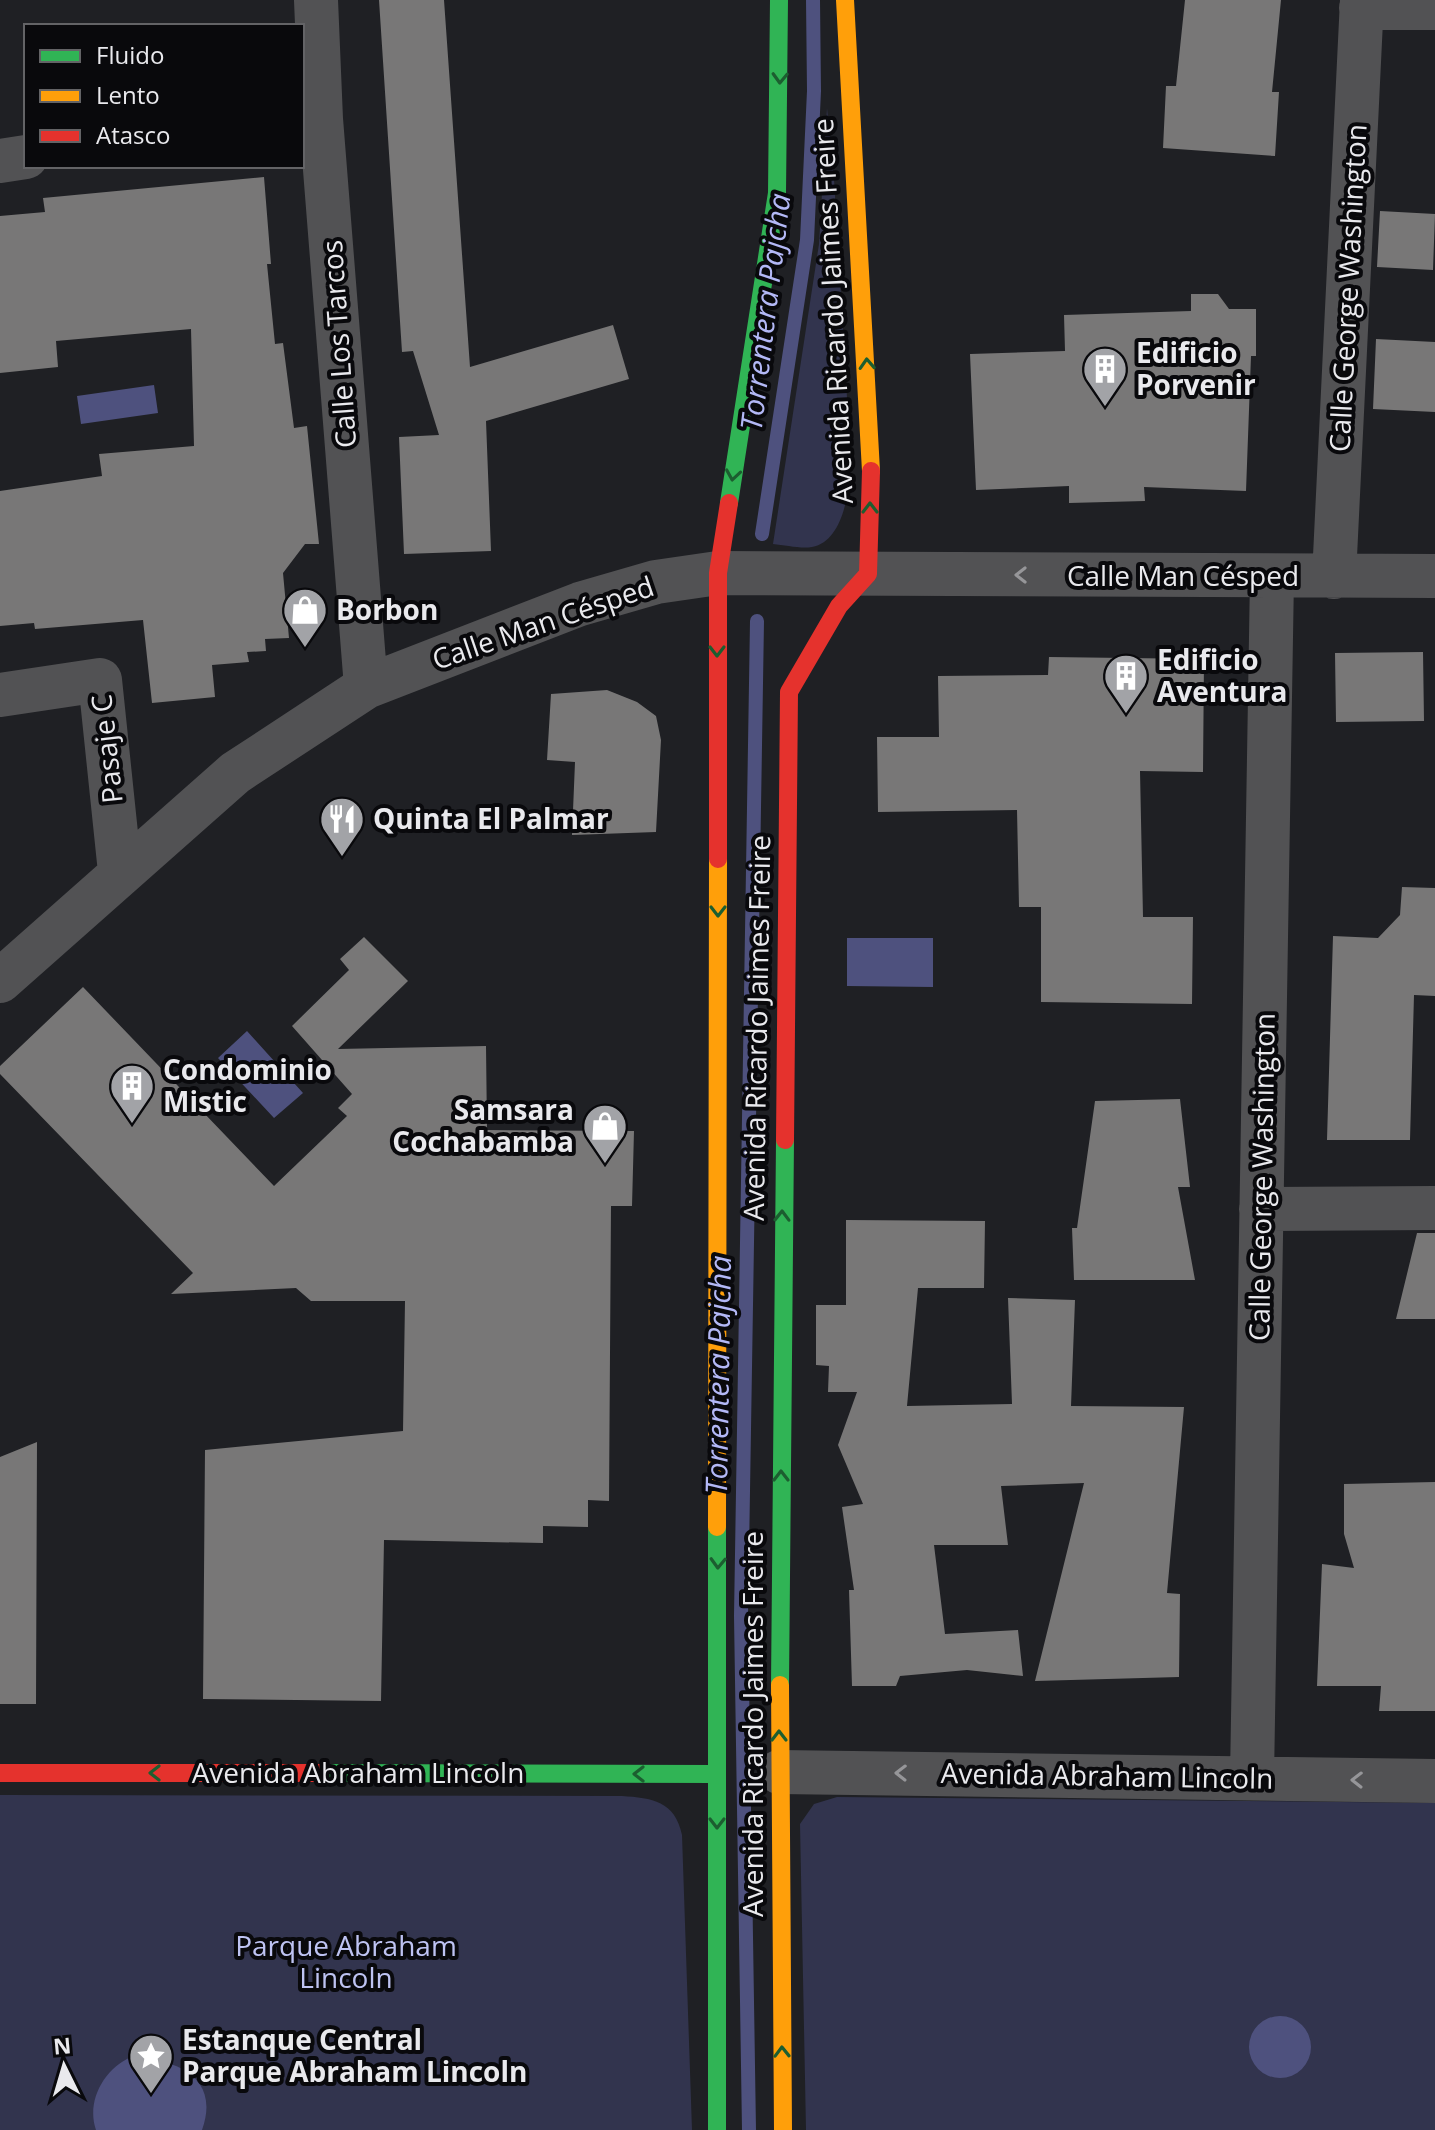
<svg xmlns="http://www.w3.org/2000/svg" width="1435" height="2130" viewBox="0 0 1435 2130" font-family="'Open Sans',sans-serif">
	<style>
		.green { fill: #32344e }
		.water { fill: #4e517e }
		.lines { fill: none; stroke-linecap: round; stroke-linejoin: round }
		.stream { stroke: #4e517e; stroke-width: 14 }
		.building { fill: #787777 }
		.street { stroke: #525254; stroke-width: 44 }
		.fast { stroke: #30b455; stroke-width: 18 }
		.slow { stroke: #ff9f0a; stroke-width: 18 }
		.jam { stroke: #e5322d; stroke-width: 18 }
		.oneway { stroke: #1c5e30 }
		.oneway2 { stroke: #969699 }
		.labels { text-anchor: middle; stroke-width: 8; stroke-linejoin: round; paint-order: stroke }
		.street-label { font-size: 28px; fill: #e9e9ed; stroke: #09090c }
		.poi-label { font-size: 28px; font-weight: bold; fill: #e9e9ed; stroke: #09090c; text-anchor: start }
		.park-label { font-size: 28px; fill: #bec3f2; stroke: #09090c }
		.water-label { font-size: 30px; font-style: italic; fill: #b3b8f6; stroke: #09090c }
	</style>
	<rect width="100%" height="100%" fill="#1f2024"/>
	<path class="green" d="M827 108 834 179 851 465C849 490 844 541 812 547 801 549 785 545 773 544L819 244Z
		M0 1795 622 1796C652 1798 675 1801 682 1835L692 2130H0Z
		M837 1797 1435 1803V2130H806L800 1824 814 1804Z"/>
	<path class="water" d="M154 385 158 413 81 424 77 396Z
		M847 938H933V987L847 986Z
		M247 1031 303 1093 274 1118 218 1058Z
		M1249 2047a31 31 0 1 1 62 0a31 31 0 1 1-62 0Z
		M131 2057C176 2059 221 2077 202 2130H96C86 2101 104 2069 131 2057Z"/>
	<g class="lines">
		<path class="stream" d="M762 534 807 240 814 91 813 0
			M749 2130 741 1616 757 621"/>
	</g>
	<path class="building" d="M379 0H444L470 367 613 325 629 379 486 421 491 551 404 554 399 437 439 435 413 351 402 352Z
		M1185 0H1281L1272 92H1279L1275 156 1163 148 1166 86H1176Z
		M264 177 271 264H267L275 344 283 343 294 428 307 426 319 544H305L283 573 289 638 265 639 266 651 247 652 249 662 212 665 215 697 152 703 143 620 35 629 34 623 0 626V491L102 476 99 454 194 446 191 329 56 341 58 367 0 373V216L45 212 43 198Z
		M1380 211 1435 214 1433 270 1377 267Z
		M1191 294H1218L1229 309H1256V356H1251L1246 491 1144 487 1145 501 1069 503V486L976 490 970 354 1065 351 1064 315 1191 311Z
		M1376 339 1435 342V412L1373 409Z
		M1423 652 1424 721 1336 722 1335 653Z
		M1049 657 1204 659 1203 772 1140 771 1143 917H1193L1192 1004 1041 1002V907H1019L1017 810 878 812 877 737H939L938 676 1048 675Z
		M607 690 637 702 656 716 661 740 656 832 572 835 575 762 547 760 551 694Z
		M1402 887 1435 888V996L1414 995 1410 1140H1327L1333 936 1378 938 1400 915Z
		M364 937 408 981 338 1049 486 1046 487 1130 634 1131 632 1206H611L609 1501 588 1500V1527L543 1526V1543L384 1540 381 1701 203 1699 205 1450 403 1431 405 1301H311L296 1288 171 1294 193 1273 0 1074V1066L83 987 274 1186 347 1116 338 1108 352 1094 292 1026 349 970 340 959Z
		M1180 1099 1190 1187H1178L1195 1280H1074L1072 1228H1077L1095 1101Z
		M846 1220 985 1221 984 1288H918L907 1406 1012 1404 1008 1298 1075 1300 1071 1406 1184 1407 1167 1593 1180 1594 1179 1677 1035 1681 1084 1483 1001 1486 1008 1545H934L945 1634 1018 1630 1023 1676 967 1670 900 1676 896 1686H852L849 1590H854L842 1507 863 1504 838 1445 857 1392H828L829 1366 816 1365V1305H846Z
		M1417 1233H1435V1319H1396Z
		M37 1442 36 1704H0V1457Z
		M1435 1482V1711H1379L1381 1686H1317L1322 1564 1354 1568 1344 1534V1484Z"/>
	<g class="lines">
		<path class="street" d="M316 0 321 119 366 687
			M1361 8H1435
			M0 161 26 157
			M1334 577 1362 0
			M0 695 100 680 120 872
			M0 981 235 773 366 687 580 604 656 582 718 573 1435 576
			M1261 1209 1435 1208
			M779 1772 1435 1781
			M1252 1778 1272 577"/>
		<path class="fast" d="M729 503 777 193 779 0
			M780 1685 785 1140
			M320 1773 717 1774
			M717 2130V1527"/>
		<path class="slow" d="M845 0 871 471
			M717 1527 718 859
			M780 1685 783 2130"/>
		<path class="jam" d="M718 859V573L729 503
			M785 1140 789 692 839 606 868 574 871 471
			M0 1773H320"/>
	</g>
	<defs><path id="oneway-chevron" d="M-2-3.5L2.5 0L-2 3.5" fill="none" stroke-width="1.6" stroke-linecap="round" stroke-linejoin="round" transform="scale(2)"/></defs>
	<g class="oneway">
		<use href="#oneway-chevron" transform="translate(780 78) rotate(92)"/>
		<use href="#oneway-chevron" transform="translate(867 364) rotate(-93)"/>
		<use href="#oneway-chevron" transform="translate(733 475) rotate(99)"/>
		<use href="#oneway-chevron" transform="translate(870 508) rotate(-90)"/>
		<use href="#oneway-chevron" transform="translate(717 651) rotate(90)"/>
		<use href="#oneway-chevron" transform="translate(718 911) rotate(90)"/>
		<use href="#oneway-chevron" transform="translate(782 1216) rotate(-89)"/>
		<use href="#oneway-chevron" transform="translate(781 1476) rotate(-90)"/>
		<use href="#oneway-chevron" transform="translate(718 1563) rotate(92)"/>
		<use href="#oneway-chevron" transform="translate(779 1736) rotate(-90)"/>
		<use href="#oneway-chevron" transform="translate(155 1773) rotate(180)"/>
		<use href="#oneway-chevron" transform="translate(639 1774) rotate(-180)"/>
		<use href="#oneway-chevron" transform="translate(717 1823) rotate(90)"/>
		<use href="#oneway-chevron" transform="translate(782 2052) rotate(-91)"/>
	</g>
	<g class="oneway2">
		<use href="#oneway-chevron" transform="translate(1021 575) rotate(-180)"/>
		<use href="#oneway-chevron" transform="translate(901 1773) rotate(-179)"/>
		<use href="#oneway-chevron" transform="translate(1357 1780) rotate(-179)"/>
	</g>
	<defs>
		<g id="building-pin" transform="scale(2.3)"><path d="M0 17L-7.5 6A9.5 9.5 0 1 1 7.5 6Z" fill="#a2a3a7" stroke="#09090c"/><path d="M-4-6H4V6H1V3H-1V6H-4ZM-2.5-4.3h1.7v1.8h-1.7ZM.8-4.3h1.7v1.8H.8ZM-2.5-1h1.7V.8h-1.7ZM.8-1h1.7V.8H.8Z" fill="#fff"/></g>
		<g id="shop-pin" transform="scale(2.3)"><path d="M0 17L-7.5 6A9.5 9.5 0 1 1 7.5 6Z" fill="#a2a3a7" stroke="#09090c"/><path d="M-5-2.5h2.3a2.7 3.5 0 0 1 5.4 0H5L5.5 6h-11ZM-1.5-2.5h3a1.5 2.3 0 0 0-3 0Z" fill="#fff"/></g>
		<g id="restaurant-pin" transform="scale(2.3)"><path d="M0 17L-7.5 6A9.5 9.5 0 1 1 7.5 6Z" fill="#a2a3a7" stroke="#09090c"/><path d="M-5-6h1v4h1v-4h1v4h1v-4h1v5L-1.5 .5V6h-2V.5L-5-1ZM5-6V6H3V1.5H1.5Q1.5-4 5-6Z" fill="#fff"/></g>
		<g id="sight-pin" transform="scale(2.3)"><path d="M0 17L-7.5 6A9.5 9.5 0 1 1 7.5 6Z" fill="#a2a3a7" stroke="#09090c"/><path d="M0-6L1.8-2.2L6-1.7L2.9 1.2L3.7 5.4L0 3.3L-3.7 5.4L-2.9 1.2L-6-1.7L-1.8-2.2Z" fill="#fff"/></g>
	</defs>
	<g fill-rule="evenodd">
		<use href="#building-pin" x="1105" y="369"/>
		<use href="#shop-pin" x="305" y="610"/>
		<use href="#building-pin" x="1126" y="676"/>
		<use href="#restaurant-pin" x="342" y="819"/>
		<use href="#building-pin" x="132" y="1086"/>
		<use href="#shop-pin" x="605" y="1126"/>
		<use href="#sight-pin" x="151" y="2056"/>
	</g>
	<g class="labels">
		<g class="street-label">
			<text transform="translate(1348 288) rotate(-87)" y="10">Calle George Washington</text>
			<text transform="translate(833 311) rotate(-93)" y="10">Avenida Ricardo Jaimes Freire</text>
			<text transform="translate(339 344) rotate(-94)" y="10">Calle Los Tarcos</text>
			<text x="1183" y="586">Calle Man Césped</text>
			<text transform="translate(543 623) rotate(-19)" y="10">Calle Man Césped</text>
			<text transform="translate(107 749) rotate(-96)" y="10">Pasaje C</text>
			<text transform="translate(757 1028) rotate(-89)" y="10">Avenida Ricardo Jaimes Freire</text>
			<text transform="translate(1262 1177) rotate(-89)" y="10">Calle George Washington</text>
			<text transform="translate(753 1724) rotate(-90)" y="10">Avenida Ricardo Jaimes Freire</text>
			<text x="358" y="1783">Avenida Abraham Lincoln</text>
			<text transform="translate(1107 1776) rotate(1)" y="10">Avenida Abraham Lincoln</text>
		</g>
		<g class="poi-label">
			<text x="1136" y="363">Edificio<tspan x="1136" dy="32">Porvenir</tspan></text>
			<text x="336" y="620">Borbon</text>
			<text x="1157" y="670">Edificio<tspan x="1157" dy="32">Aventura</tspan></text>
			<text x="373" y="829">Quinta El Palmar</text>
			<text x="163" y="1080">Condominio<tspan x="163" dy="32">Mistic</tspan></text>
			<text x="574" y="1120" text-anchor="end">Samsara<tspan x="574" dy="32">Cochabamba</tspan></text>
			<text x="182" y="2050">Estanque Central<tspan x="182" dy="32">Parque Abraham Lincoln</tspan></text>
		</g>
		<g class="park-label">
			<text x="346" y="1956">Parque Abraham<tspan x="346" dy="32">Lincoln</tspan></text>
		</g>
		<g class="water-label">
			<text transform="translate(766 312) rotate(-83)" y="10">Torrentera Pajcha</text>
			<text transform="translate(719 1375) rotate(-89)" y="10">Torrentera Pajcha</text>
		</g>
	</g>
	<rect x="24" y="24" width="280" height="144" fill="#09090c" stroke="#636366" stroke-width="2"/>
	<rect x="40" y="50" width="40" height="12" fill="#30b455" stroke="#636366" stroke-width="2"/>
	<text x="96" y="64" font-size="24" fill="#e9e9ed">Fluido</text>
	<rect x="40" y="90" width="40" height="12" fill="#ff9f0a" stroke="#636366" stroke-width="2"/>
	<text x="96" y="104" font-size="24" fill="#e9e9ed">Lento</text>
	<rect x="40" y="130" width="40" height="12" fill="#e5322d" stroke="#636366" stroke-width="2"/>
	<text x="96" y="144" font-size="24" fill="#e9e9ed">Atasco</text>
	<g transform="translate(64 2066) rotate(355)" stroke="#09090c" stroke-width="6" paint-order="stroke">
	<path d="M0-6L14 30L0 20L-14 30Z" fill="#e9e9ed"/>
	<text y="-12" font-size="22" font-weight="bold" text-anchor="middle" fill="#e9e9ed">N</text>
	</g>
</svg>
